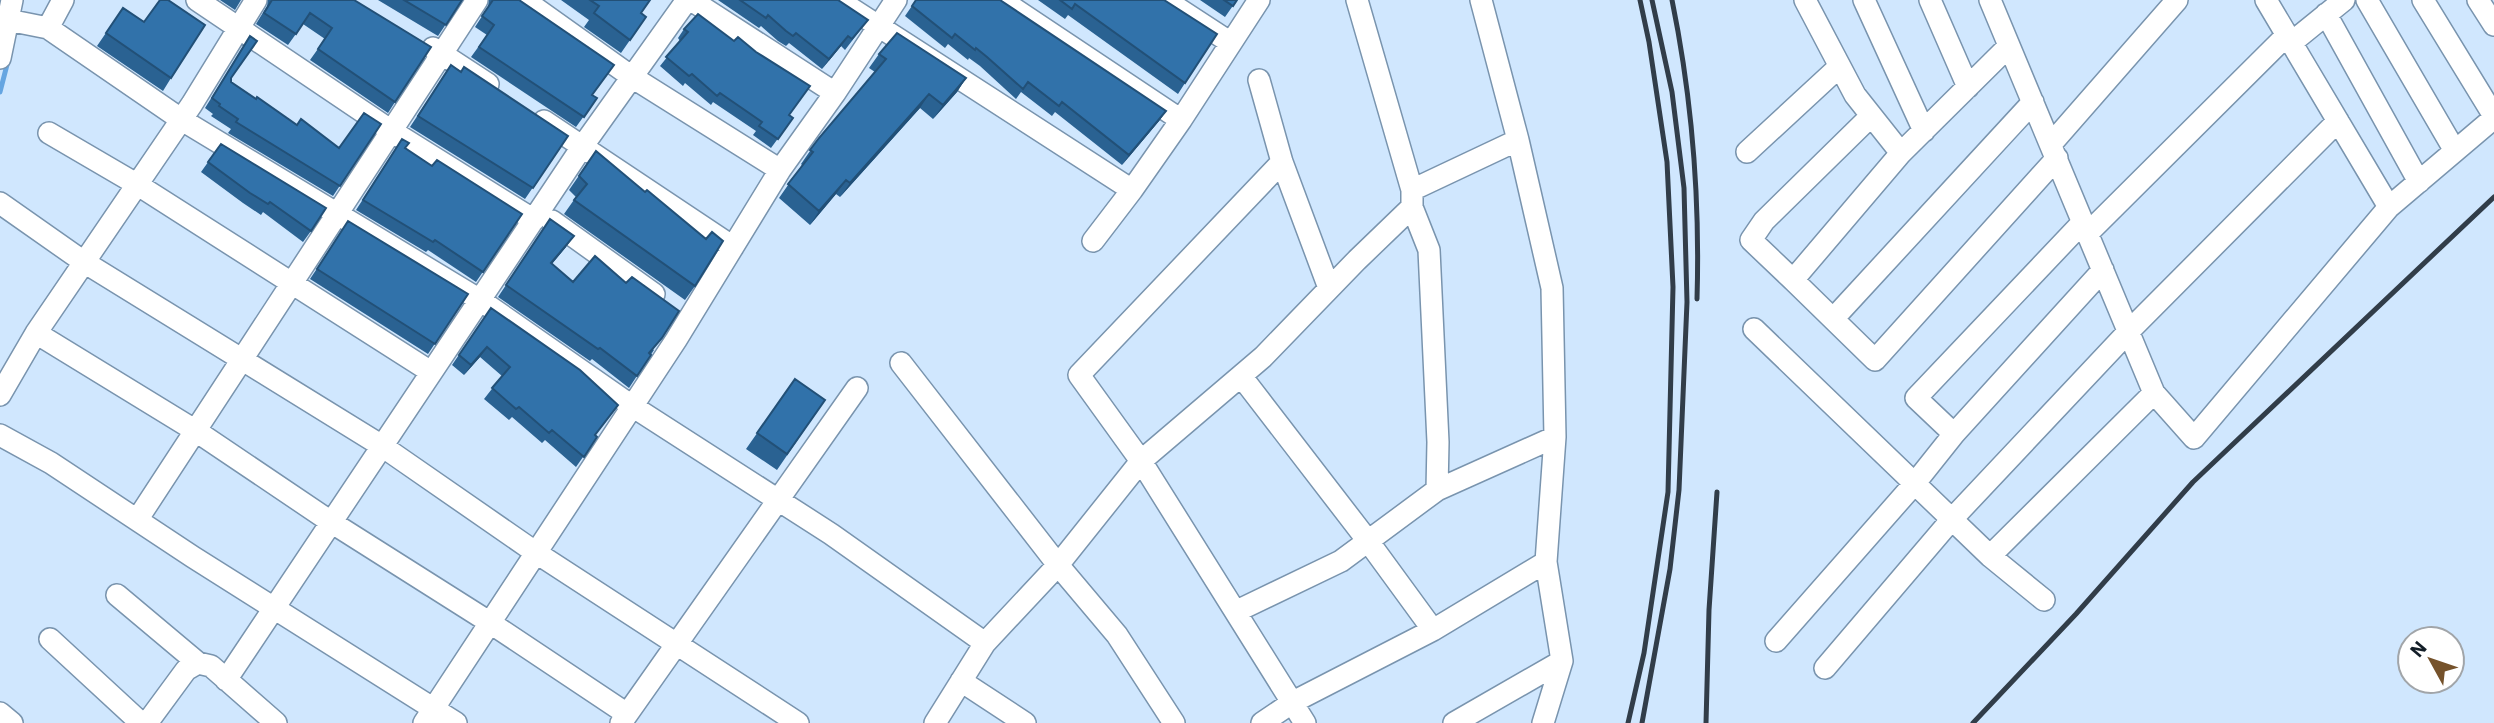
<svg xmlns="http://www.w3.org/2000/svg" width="2494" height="723" viewBox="0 0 2494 723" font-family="'IBM Plex Sans',sans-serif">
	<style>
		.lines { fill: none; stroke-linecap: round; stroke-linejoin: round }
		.stream { stroke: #65a5e1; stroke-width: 5 }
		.minor-casing { stroke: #7994ae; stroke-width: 24 }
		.minor { stroke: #fff; stroke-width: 21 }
		.rail { stroke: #313d49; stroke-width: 5 }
		.wall { fill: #2a6292 }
		.shaded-wall { fill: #225077 }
		.building { fill: #3172aa; stroke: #225077; stroke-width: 2 }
	</style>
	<rect width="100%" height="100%" fill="#d0e7fe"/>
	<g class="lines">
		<path class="stream" d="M0 92 8 61"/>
		<g class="minor-casing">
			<path id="minor" d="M63 0 48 28 182 120 480 300 632 406 831 534 985 643
				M197 0 393 132 534 220
				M524 0 632 77 780 170
				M691 0 835 93
				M838 0 1132 190 1181 120 1259 0
				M1001 0 1181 120
				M1165 0 1231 43
				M1805 0 1855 95 1901 153 2009 46
				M1864 0 1924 131
				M1930 0 1968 87
				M2367 0 2455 151
				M2423 0 2494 116
				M2478 0 2494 25
				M2326 14 2419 182
				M8 20 48 28
				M2291 43 2344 0
				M433 48 488 84
				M0 58 12 0
				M1259 80 1282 162 1329 288
				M1871 116 1764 221 1751 240 1793 280 1901 153
				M544 121 733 247
				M49 133 138 185 431 372
				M2051 144 2177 0
				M1747 152 1839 67
				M1282 162 1079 375 1141 461 1305 723
				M1412 190 1518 140 1481 0
				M0 203 84 262 382 446 535 552 798 723
				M2389 207 2494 118
				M552 221 654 294
				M2088 233 2287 35
				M1093 241 1132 190
				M1793 280 1875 360 2057 158
				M1833 319 2033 102
				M1754 329 1990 556 2154 393 1990 0
				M36 333 196 431 331 522 489 622 627 714
				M901 363 1058 565 1117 635 1174 723
				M1241 376 1368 541 1433 630
				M2154 393 2194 438 2389 207 2266 0
				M0 395 36 333 192 104 256 0
				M1954 434 1916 398 2083 222
				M0 435 51 463 193 557 456 723
				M1437 490 1555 437
				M137 520 477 0
				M1990 556 2044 600
				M117 595 198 663
				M1237 611 1341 561 1437 490 1438 442 1429 250 1412 207V190L1357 0
				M50 639 141 723
				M1776 641 1915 483 1954 434 2103 270
				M1825 668 1952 519 2129 331 2338 121
				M226 680 582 147 687 0
				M961 681 1025 723
				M0 713 12 723
				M147 723 186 670 198 663 211 666 276 723
				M424 723 676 340 780 170 835 93 896 0
				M621 723 857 388
				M935 723 985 643 1058 565 1141 461 1263 357 1357 260 1412 207
				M1262 723 1293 702 1433 630 1546 562 1555 437 1552 288 1518 140
				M1454 723 1562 661
				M1543 723 1562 661 1546 562"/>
		</g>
		<use href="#minor" class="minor"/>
		<path class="rail" d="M1672 0C1692 98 1700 199 1697 299
			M1628 723 1644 653 1668 492 1673 287 1667 162 1649 42 1640 0
			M1642 723 1670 569 1679 490 1687 302 1684 188 1672 92 1652 0
			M1706 723 1709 610 1717 492
			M1973 723 2076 614 2193 482 2494 197"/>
	</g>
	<path class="wall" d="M220 0H241L235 10Z
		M268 0H354L395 102 388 113 310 60 325 39 303 24 288 45 256 24 267 6Z
		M378 0H462L438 36Z
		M489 0H519L592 95 597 98 576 127 471 57 487 35 475 27 488 7Z
		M561 0H650L641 13 646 17 621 53 584 27 589 20Z
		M718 0H838L868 20 845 50 841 46 822 69 789 43 786 46 778 41 761 26 759 28Z
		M916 0 1166 111 1159 121 1122 165 1055 112 1052 116 1021 92 1016 99 980 66 969 58 968 60 948 44 945 48 905 16Z
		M1038 0H1164L1185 83 1178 94 1068 15 1065 19Z
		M1200 0H1237L1225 17Z
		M123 8 144 22 171 78 163 91 97 46Z
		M684 29 793 118 771 148 753 135 756 131 713 102 711 105 685 83 683 86 660 66 680 41 678 38Z
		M250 36 231 78V82L256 99 297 125 339 148 381 124 333 196 228 133 231 129 211 116 213 114 205 108Z
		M879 54 966 78 957 92 933 119 920 108 840 197 836 194 810 225 779 198 802 165 801 164 819 138 875 72 869 68Z
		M451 65 568 136 525 199 410 127Z
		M402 139 405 148 432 166 522 214 476 282 428 250 426 252 356 210Z
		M221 144 311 231 303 242 263 212 261 215 243 203 201 172Z
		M596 151 695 286 685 300 564 214 576 197 569 190Z
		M550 219 566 247 552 264 654 350 629 388 592 359 590 361 498 297Z
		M348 222 468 294 428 354 310 279Z
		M491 308 618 405 595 435 597 437 576 467 545 440 542 443 512 417 509 420 484 399 502 376 480 357 464 375 452 365Z
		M795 379 825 400 777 470 746 449Z"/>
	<path class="shaded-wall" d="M848 36 841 46 822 69 829 59Z
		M966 78 957 92 933 119 943 105Z
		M929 94 920 108 840 197 850 183Z
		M1166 111 1159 121 1122 165 1129 155Z
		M846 180 836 194 810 225 819 211Z
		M574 236 566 247 543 274 551 263Z
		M487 347 480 357 464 375 471 365Z"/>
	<path class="building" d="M160 0H168L205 25 171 78 106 33 123 8 144 22Z
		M272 0H354L431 47 395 102 318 49 332 28 310 13 296 34 264 13Z
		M404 0H462L446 25Z
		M493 0H519L614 65 592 95 597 98 584 117 479 47 494 25 482 16Z
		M590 0H650L641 13 646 17 630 40 594 13 599 6Z
		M740 0H838L868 20 852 39 848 36 829 59 796 33 793 36 786 31 768 15 766 18Z
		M916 0H1000L1166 111 1129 155 1062 102 1059 106 1028 82 1023 89 987 57 976 48 975 50 955 34 952 38 912 6Z
		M1060 0H1164L1217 34 1185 83 1075 4 1072 9Z
		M1224 0H1237L1233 6Z
		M698 14 734 41 738 37 756 52 810 86 789 115 793 118 778 139 759 126 762 122 720 93 717 96 692 74 689 76 666 57 688 32 684 29Z
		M897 33 966 78 943 105 929 94 850 183 846 180 819 211 788 184 813 152 810 150 819 138 886 59 879 54Z
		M250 36 257 41 231 78V82L256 99 257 97 297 125 301 119 339 148 364 113 381 124 340 186 236 122 238 119 219 106 220 104 212 98Z
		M451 65 461 72 464 67 568 136 533 188 418 116Z
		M402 139 409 143 405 148 432 166 437 160 522 214 483 272 435 240 433 242 363 200Z
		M221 144 326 208 311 231 270 202 268 204 250 193 208 162Z
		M596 151 645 192 647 190 706 239 712 232 723 241 695 286 574 200 587 184 579 176Z
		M550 219 574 236 551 263 573 282 595 256 626 283 632 277 679 311 662 338 649 353 651 355 637 376 600 348 598 349 506 285Z
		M348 221 468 294 435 344 317 269Z
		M491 308 580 370 618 405 595 435 597 437 584 457 552 430 549 433 519 407 516 409 492 388 510 367 487 347 471 365 459 355Z
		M795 379 825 400 787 454 757 433Z"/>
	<g transform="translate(2431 660) rotate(310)"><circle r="33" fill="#ffffff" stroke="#a1a5a9" stroke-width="2"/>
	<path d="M0-5L12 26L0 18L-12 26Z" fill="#75522b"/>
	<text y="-10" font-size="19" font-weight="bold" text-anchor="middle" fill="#131e28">N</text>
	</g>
</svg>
